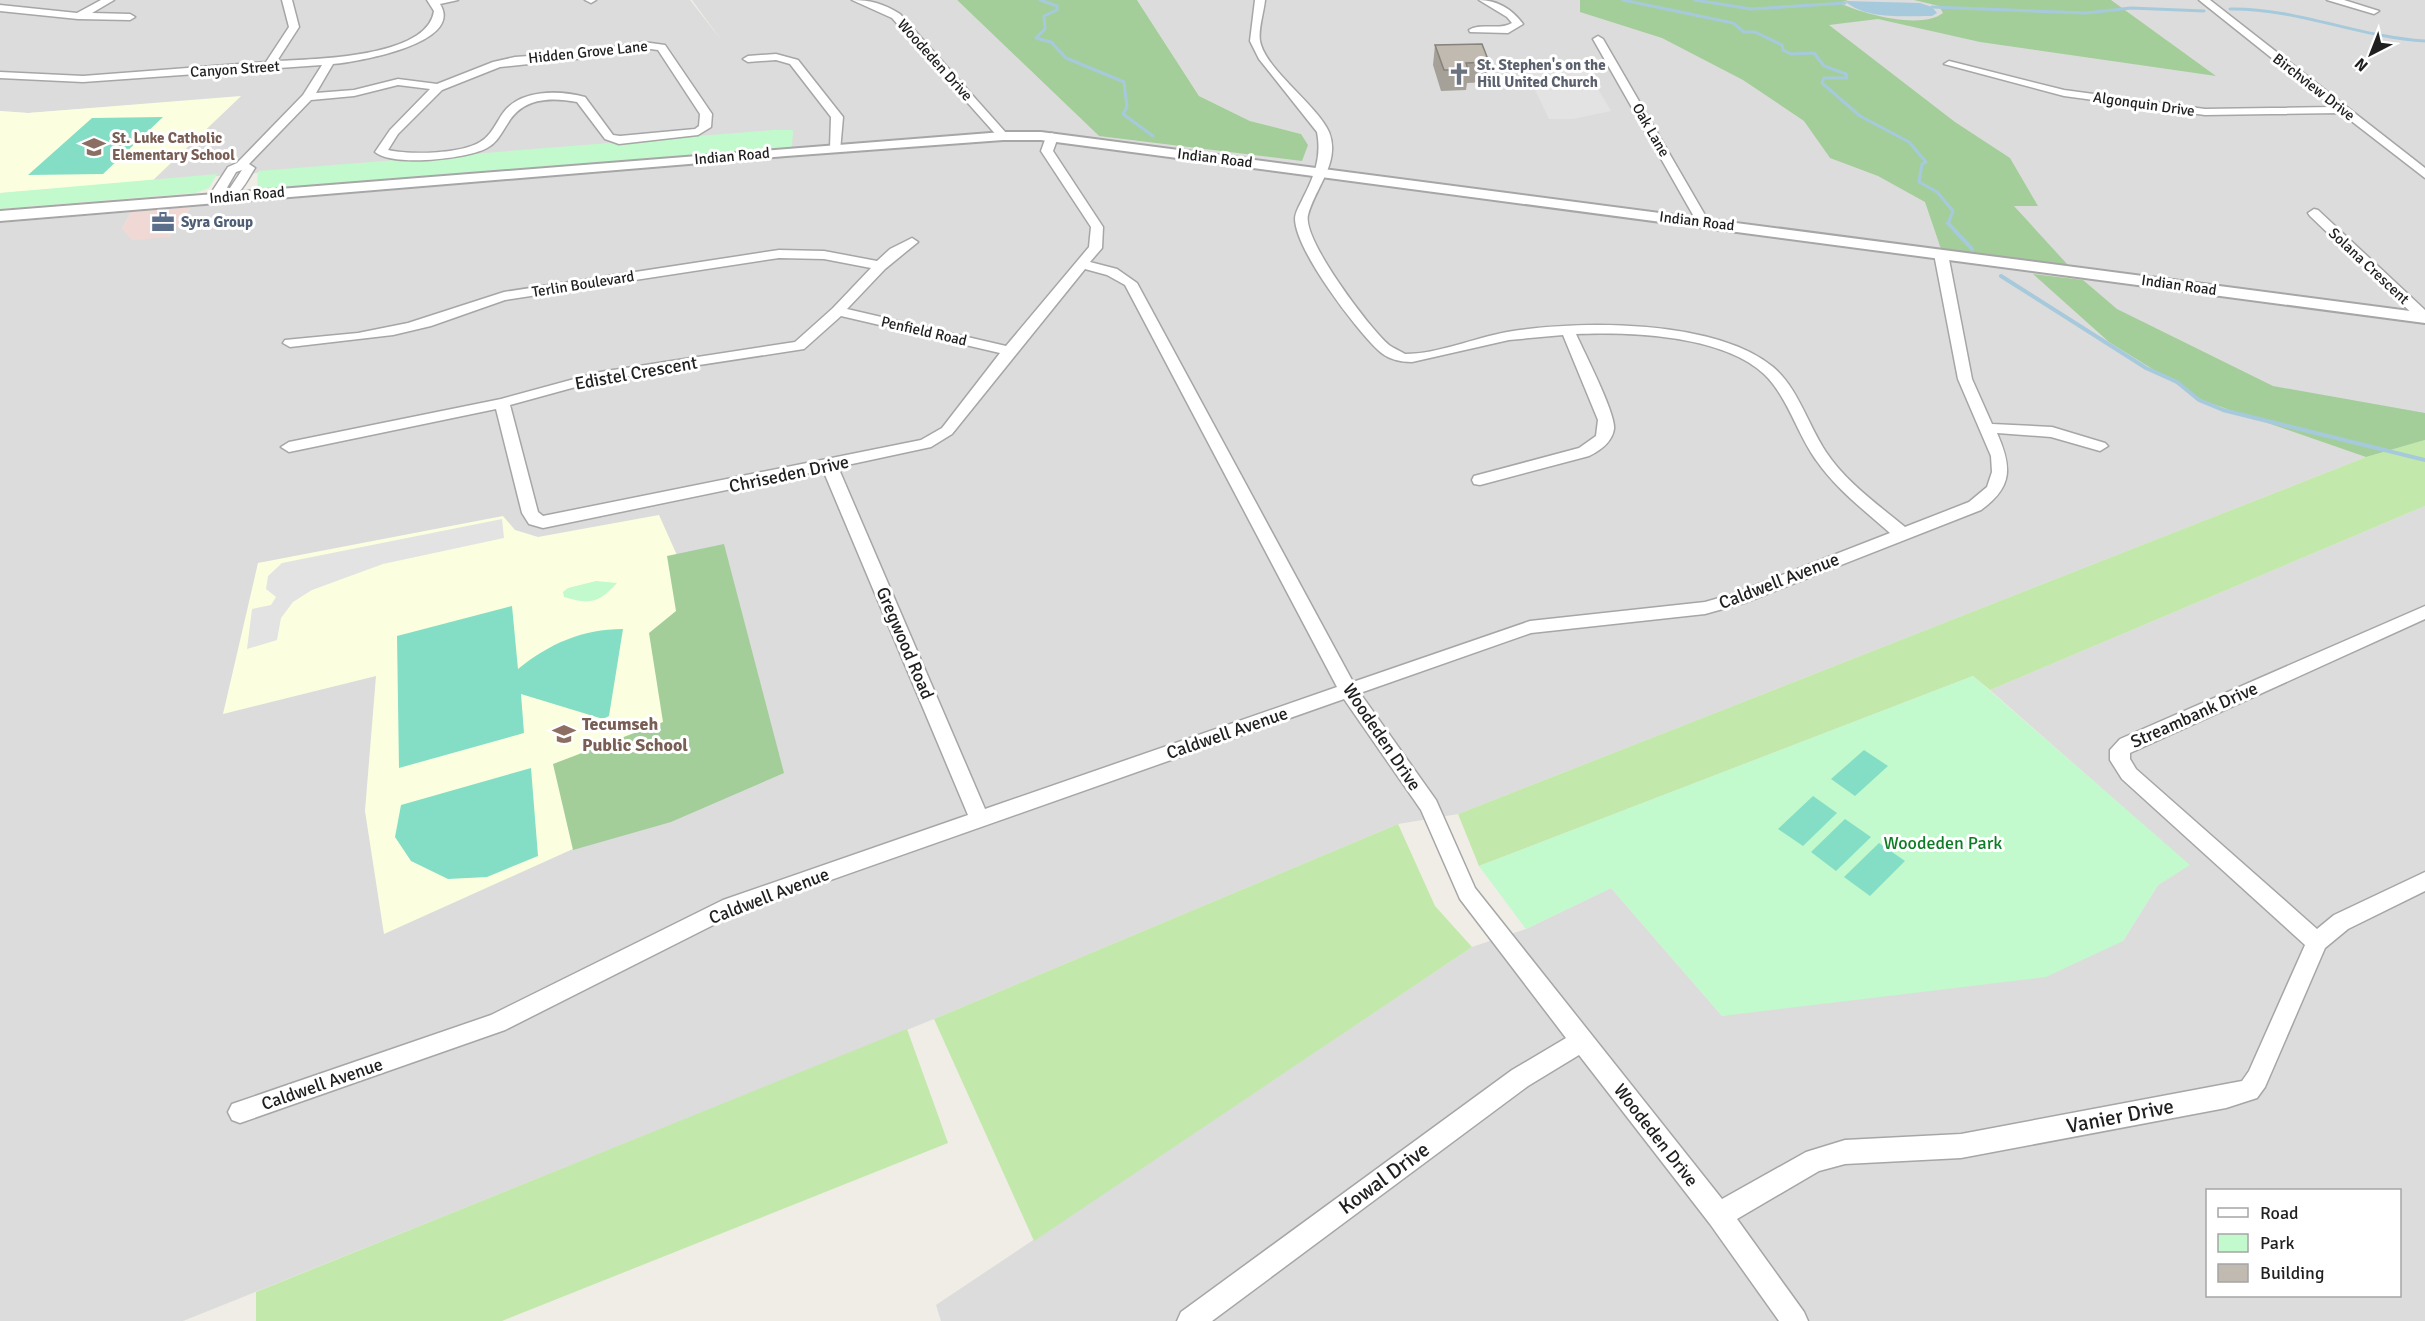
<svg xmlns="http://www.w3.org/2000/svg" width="2425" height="1321" viewBox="0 0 2425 1321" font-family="Signika,sans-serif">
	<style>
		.residential { fill: #dddcdc; fill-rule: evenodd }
		.commercial { fill: #f0d9d4 }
		.education { fill: #fbffdf }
		.grass { fill: #c2e9ab }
		.forest { fill: #a3ce9a }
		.park { fill: #c2f9cd }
		.pitch { fill: #84dec6 }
		.parking { fill: #e3e3e3 }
		.water { fill: #a6cadc }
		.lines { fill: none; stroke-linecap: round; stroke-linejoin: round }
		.stream-far1 { stroke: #a6cadc; stroke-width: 3 }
		.stream { stroke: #a6cadc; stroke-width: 4 }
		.minor-casing { stroke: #a6a6a6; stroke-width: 3 }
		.tertiary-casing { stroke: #a6a6a6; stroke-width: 4 }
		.minor { fill: #fff; fill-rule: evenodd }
		.tertiary { fill: #fff; fill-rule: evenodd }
		.wall { fill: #a5a098 }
		.building { fill: #c0bab1; stroke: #86827c; stroke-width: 1.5 }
		.labels { text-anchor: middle; stroke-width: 6; stroke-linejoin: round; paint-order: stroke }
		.far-street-label { font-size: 15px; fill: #1f1f1f; stroke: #fff }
		.far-worship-label { font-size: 15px; font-weight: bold; fill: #5b616d; stroke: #fff; text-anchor: start }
		.far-education-label { font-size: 15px; font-weight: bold; fill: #785e54; stroke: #fff; text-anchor: start }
		.far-service-label { font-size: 15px; font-weight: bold; fill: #4e5e75; stroke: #fff; text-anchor: start }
		.street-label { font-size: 18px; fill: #1f1f1f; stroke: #fff }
		.education-label { font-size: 18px; font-weight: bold; fill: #785e54; stroke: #fff; text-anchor: start }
		.park-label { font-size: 18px; fill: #0d7c24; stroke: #fff }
		.near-street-label { font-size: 21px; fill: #1f1f1f; stroke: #fff }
	</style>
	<rect width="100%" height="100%" fill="#efede5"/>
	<path class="residential" d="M0 0H690L722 41 692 0H957L1099 136 1301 134 1250 121 1199 96 1137 0H2425V440L2366 457 1458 814 1398 824 934 1019 183 1321H0V223L131 212 122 229 169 237 191 207 789 157 793 131 152 181 240 97 28 113 0 111Z
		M2425 506V1321H941L936 1305 1472 947 1526 929 1611 888 1722 1016 2123 941 2158 885 2189 865 1990 690ZM2208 1190H2400V1296H2208Z"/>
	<path class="commercial" d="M191 207 169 237 132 240 122 229 131 212Z"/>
	<path class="education" d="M241 96 152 181 0 193V111L28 113Z
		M659 515 766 755 615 830 384 934 365 811 376 676 223 714 258 563 503 516 515 530 538 537Z"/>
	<path class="grass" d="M2425 440V506L1990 690 1973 676 1479 866 1458 814 2366 457Z
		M1398 824 1435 906 1472 947 1034 1241 934 1019Z
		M907 1029 948 1143 502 1321H256V1292Z"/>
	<path class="forest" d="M957 0H1137L1199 96 1250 121 1301 134 1308 145 1302 161 1099 136Z
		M1580 0H1848L1840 3C1863 14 1921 30 1943 13L1939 6 1914 0H2111L2216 76 1980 42 1878 19 1829 25 1955 122 2010 158 2038 206H2014L2068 265 1941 249 1925 202 1878 176 1830 158 1804 121 1743 80 1662 38 1580 12Z
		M2033 274 2083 280 2117 309 2273 386 2425 413V440L2366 457 2204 401 2109 342Z
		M724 544 784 773 671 822 573 850 553 764 663 722 649 633 676 611 667 556Z"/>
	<path class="park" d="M773 130H793L792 147 257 190 258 171Z
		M217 174 209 188 195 193 0 209V193Z
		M596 581 617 583C599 603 590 605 564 597L563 592 568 588Z
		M1973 676 2190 865 2158 885 2123 941 2046 977 1722 1016 1611 888 1526 929 1479 866Z"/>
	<path class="pitch" d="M163 117 103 174 28 175 92 118Z
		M512 606 518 669C549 644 582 629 623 629L609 716 603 719 521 694 524 733 399 768 397 636Z
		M1864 750 1888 766 1855 796 1831 779Z
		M531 768 538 856 487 877 448 879 411 861 395 837 401 805Z
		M1813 796 1837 813 1803 846 1778 829Z
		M1845 819 1871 837 1836 871 1811 852Z
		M1879 843 1905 861 1870 896 1844 877Z"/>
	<path class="parking" d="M1586 69 1611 111 1573 119H1549L1526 71Z
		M502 519 504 538 383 564 312 590 293 602 281 618 277 640 247 649 252 609 271 605 276 597 266 589 268 576 282 563Z"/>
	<path class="water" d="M1845 1 1920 3 1932 7 1937 13 1932 16C1905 16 1866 20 1845 1Z"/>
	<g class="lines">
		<path class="stream-far1" d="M1040 0 1057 6V10L1044 16 1045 29 1036 38 1051 42 1066 58 1124 82 1127 107 1123 114 1153 136
			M1623 0 1733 23 1744 32H1755L1782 45 1783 50 1791 54 1814 53 1824 66 1846 74 1847 78H1824L1822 83 1860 116 1909 142 1926 162 1922 164 1919 182 1937 192 1953 211 1948 224
			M1695 0 1751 9 1845 3
			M1932 7 2086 13 2131 8 2204 11
			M2230 9C2297 8 2358 37 2425 41"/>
		<path class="stream" d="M1948 223 1972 249
			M2001 276 2146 368 2177 382 2199 400 2223 410 2425 460"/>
		<g class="minor-casing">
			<path id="minor" d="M101 0H114L92 13 130 14 135 17 130 20 78 19 0 11V5L77 13Z
				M282 0H292L299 27 277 61C313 59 428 58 434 11L427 0H458L440 4C465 44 355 62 333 64L316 93 354 90 398 79 437 84 493 62 515 57 585 52 643 42 665 45 712 114 711 127 698 135 619 144 605 139 577 102C550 97 523 98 508 123 502 132 497 143 487 148 468 159 392 167 375 152L390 130 430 89 398 85 354 96 311 100 249 164 255 168C246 182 237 204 217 200L213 190 228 167 237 163 303 95 322 65 83 82 0 78V72L83 76 266 62 289 27ZM643 48 658 50 700 114 699 126 695 129 620 136 613 135 585 97C559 90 520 89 503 113 496 123 491 136 480 142 460 154 411 155 388 150L398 134 442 90 500 67 585 58ZM242 170 230 188 225 191 236 172Z
				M585 0H596L591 3Z
				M852 0C871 0 884 4 900 14L1007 134V138H999L892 18Z
				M1255 0H1265C1264 12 1258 29 1260 41 1265 69 1317 105 1329 132 1341 162 1315 188 1308 215 1302 239 1369 328 1389 345 1393 348 1400 351 1405 354 1438 354 1474 338 1507 332 1578 320 1715 319 1773 367 1798 388 1808 425 1826 452 1846 482 1877 504 1905 527L1969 502 1987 487 1992 472 1991 456 1958 379 1934 254 1941 250 1948 254 1972 379 1992 424 2052 427 2105 443 2108 446 2100 451 2051 437 1997 433C2012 467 2013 487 1981 510L1744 603 1705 614 1531 633 1360 693 1436 800 1475 888 1722 1199 1806 1152 1845 1140 1961 1134 2242 1081 2249 1071 2305 945 2122 779 2110 760V750L2120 739 2425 606V619L2130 753V759L2136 769 2317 929 2334 915 2425 872V891L2348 929 2325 948 2265 1087 2257 1098 2226 1108 1961 1158 1845 1164 1819 1171 1737 1219 1804 1312 1808 1321H1779L1710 1224 1579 1055 1528 1086 1212 1321H1177L1181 1312 1512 1070 1566 1038 1460 899 1421 810 1344 699 737 913 505 1030 240 1123 232 1120 228 1112 232 1104 491 1015 723 900 968 815 823 470 543 528 529 524 522 513 496 409 289 452 281 447 289 442 501 399 600 372 795 342 833 308 871 268 824 259 779 258 505 300 431 326 393 335 290 347 283 343 285 340 358 333 408 323 504 292 779 250 824 251 877 261 890 249 912 238 918 242 885 269 847 309 1006 346 1089 247 1091 227 1041 151 1046 137 1052 133 1058 137 1053 151 1103 227 1102 248 1090 262 1117 269 1137 283 1353 682 1530 621 1705 602 1733 594 1890 533C1864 510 1836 489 1816 460 1797 434 1788 397 1764 374 1722 335 1631 332 1576 334 1584 352 1616 414 1614 429 1612 442 1601 450 1589 456L1480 485 1474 484 1472 480 1474 476 1579 448 1596 436 1598 420 1563 335 1509 340 1412 362C1400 362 1387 359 1378 350 1355 328 1296 251 1295 219 1295 212 1300 205 1303 198 1314 177 1322 157 1317 132L1259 59 1250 41ZM1085 269 1107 275 1125 285 1337 687 985 809 838 467 931 447 952 434ZM841 316 1000 353 942 428 921 440 543 516 538 512 510 405 601 380 804 349Z
				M1479 0C1497 0 1512 9 1523 24L1508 33 1470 32 1469 30C1480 22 1499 31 1512 23L1507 17Z
				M2199 0H2210L2425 168V178L2341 113 2205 115 2064 96 1944 64 1949 61 2064 90 2205 109 2333 107Z
				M2327 0H2344L2379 11 2374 14Z
				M1598 36 1603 39 1709 222 1708 225 1703 226 1697 222 1593 39Z
				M776 54 798 60 843 117 840 151 830 148 831 117 790 64 776 60 748 62 743 59 748 56Z
				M2314 209 2318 210 2425 310V322L2420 321 2310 216 2308 213Z"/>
		</g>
		<g class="tertiary-casing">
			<path id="tertiary" d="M1003 132H1041L2425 313V323L1041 140H1003L786 156 0 221V211Z"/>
		</g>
		<use href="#minor" class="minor"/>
		<use href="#tertiary" class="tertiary"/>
	</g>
	<path class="wall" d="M1435 45 1489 62 1486 82 1467 83 1466 90 1441 91 1433 65Z"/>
	<path class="building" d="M1482 44 1489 62 1466 63 1468 70H1444L1435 45Z"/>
	<defs>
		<g id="church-bare" transform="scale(1.8)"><path d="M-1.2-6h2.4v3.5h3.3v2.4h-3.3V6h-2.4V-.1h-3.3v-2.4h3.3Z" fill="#6b7280" stroke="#fff" stroke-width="2.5" paint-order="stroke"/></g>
		<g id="school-bare" transform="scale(1.8)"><path d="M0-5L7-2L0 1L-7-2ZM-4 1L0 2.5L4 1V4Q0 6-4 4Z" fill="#8d6e63" stroke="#fff" stroke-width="2.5" paint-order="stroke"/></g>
		<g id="office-bare" transform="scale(1.8)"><path d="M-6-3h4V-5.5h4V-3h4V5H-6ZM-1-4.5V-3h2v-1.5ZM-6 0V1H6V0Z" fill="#5c6f8a" stroke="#fff" stroke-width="2.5" paint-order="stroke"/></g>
	</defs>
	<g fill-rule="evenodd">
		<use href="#church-bare" x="1459" y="74"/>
		<use href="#school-bare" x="94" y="147"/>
		<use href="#office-bare" x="163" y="222"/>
		<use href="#school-bare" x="564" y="734"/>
	</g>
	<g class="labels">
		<g class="far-street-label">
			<text transform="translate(588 52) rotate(-6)" y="5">Hidden Grove Lane</text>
			<text transform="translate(935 60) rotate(48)" y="5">Woodeden Drive</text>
			<text transform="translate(235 69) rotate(-4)" y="5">Canyon Street</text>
			<text transform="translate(2314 87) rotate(38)" y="5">Birchview Drive</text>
			<text transform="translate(2144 104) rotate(8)" y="5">Algonquin Drive</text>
			<text transform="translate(1651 130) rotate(60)" y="5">Oak Lane</text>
			<text transform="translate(732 156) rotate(-5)" y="5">Indian Road</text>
			<text transform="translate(1215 158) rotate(7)" y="5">Indian Road</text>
			<text transform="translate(247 195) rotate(-5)" y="5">Indian Road</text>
			<text transform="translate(1697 221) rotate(7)" y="5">Indian Road</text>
			<text transform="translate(2369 266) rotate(43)" y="5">Solana Crescent</text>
			<text transform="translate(583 284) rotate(-9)" y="5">Terlin Boulevard</text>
			<text transform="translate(2179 285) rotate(8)" y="5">Indian Road</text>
			<text transform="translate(924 331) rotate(13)" y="5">Penfield Road</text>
		</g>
		<g class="far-worship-label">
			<text x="1477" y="70">St. Stephen's on the<tspan x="1477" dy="17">Hill United Church</tspan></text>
		</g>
		<g class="far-education-label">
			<text x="112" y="143">St. Luke Catholic<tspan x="112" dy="17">Elementary School</tspan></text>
		</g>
		<g class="far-service-label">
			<text x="181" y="227">Syra Group</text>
		</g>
		<g class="street-label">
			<text transform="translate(636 373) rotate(-10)" y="6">Edistel Crescent</text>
			<text transform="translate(789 474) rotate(-12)" y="6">Chriseden Drive</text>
			<text transform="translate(1779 581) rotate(-21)" y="6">Caldwell Avenue</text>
			<text transform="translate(905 643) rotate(67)" y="6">Gregwood Road</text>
			<text transform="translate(2194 715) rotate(-24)" y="6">Streambank Drive</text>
			<text transform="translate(1227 733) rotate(-19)" y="6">Caldwell Avenue</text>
			<text transform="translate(1382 737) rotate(56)" y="6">Woodeden Drive</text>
			<text transform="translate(769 896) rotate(-21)" y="6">Caldwell Avenue</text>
			<text transform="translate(322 1084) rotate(-19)" y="6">Caldwell Avenue</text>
			<text transform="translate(1656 1135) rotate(52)" y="6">Woodeden Drive</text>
		</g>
		<g class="education-label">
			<text x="582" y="730">Tecumseh<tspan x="582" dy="21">Public School</tspan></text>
		</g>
		<g class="park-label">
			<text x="1943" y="849">Woodeden Park</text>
		</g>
		<g class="near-street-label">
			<text transform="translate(2120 1116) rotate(-11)" y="7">Vanier Drive</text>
			<text transform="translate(1384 1178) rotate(-36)" y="7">Kowal Drive</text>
		</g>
	</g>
	<rect x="2206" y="1189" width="195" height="108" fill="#ffffff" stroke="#a5a5a5" stroke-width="1.5"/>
	<rect x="2218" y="1208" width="30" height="9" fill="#ffffff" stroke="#a5a5a5" stroke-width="1.5"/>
	<text x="2260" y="1219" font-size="18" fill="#1f1f1f">Road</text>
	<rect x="2218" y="1234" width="30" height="18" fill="#c2f9cd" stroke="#a5a5a5" stroke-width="1.5"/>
	<text x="2260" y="1249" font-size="18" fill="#1f1f1f">Park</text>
	<rect x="2218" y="1264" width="30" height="18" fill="#c0bab1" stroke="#a5a5a5" stroke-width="1.5"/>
	<text x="2260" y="1279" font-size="18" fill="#1f1f1f">Building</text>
	<g transform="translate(2371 54) rotate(222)" stroke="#ffffff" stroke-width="4.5" paint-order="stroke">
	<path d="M0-4.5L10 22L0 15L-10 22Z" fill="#1f1f1f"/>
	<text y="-9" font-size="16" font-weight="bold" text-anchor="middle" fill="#1f1f1f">N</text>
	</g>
</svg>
